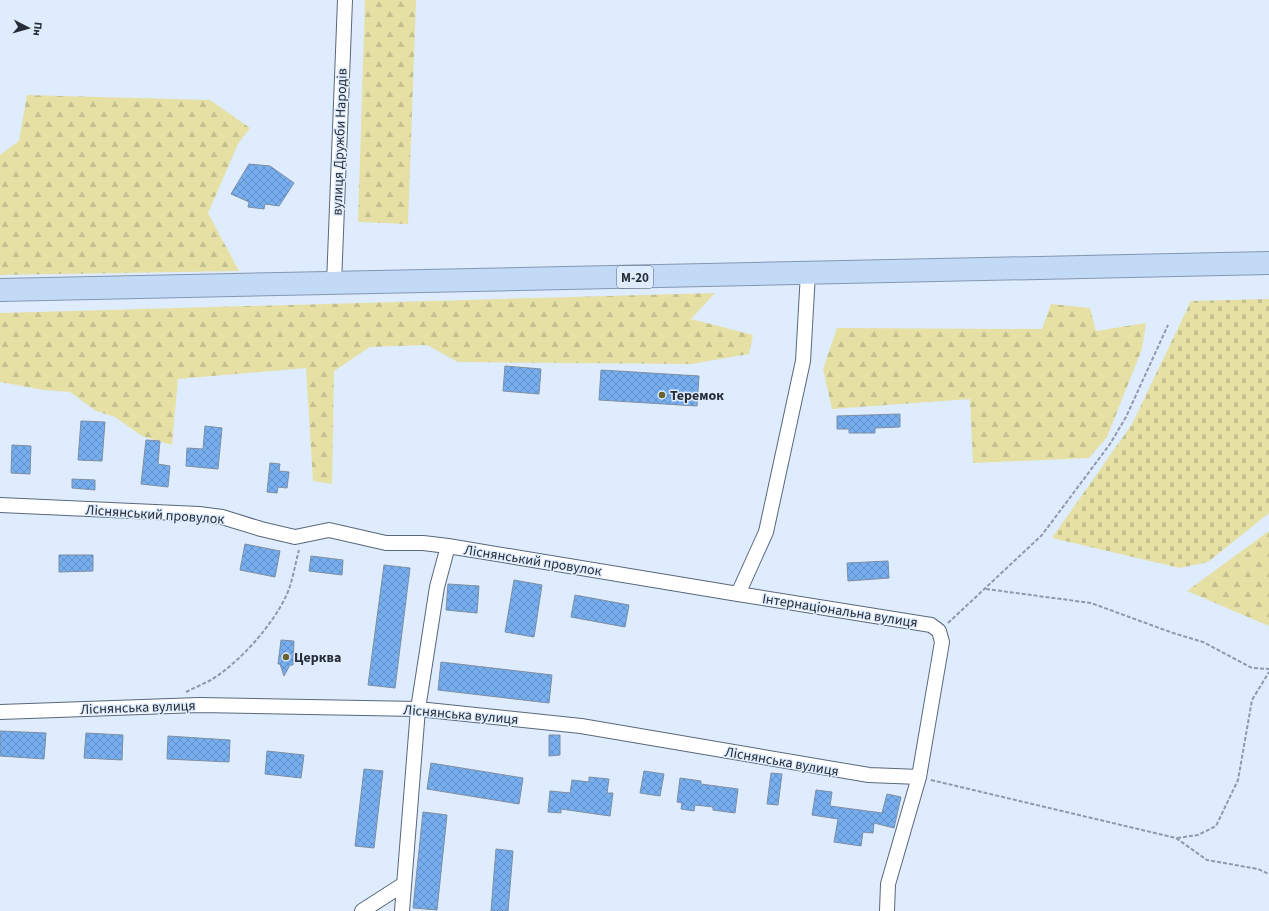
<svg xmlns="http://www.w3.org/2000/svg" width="1269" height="911" viewBox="0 0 1269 911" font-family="'Source Sans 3',sans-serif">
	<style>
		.forest { fill: url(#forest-firs) }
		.cemetery { fill: url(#cemetery-stones) }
		.building { fill: url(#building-cross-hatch); stroke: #7e8ea2 }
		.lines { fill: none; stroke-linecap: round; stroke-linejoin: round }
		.minor-casing { stroke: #58687b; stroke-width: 16 }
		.trunk-casing { stroke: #8397b1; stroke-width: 24 }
		.path { stroke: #8f99a7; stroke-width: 2; stroke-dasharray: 4 2; stroke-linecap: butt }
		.minor { stroke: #fff; stroke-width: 14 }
		.trunk { stroke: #c3daf6; stroke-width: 22 }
		.poi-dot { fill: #68632f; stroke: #deecfe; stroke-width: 1.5 }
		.labels { text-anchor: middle; stroke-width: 3; stroke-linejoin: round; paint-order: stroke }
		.shield { fill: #deecfe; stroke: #5e6672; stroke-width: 1 }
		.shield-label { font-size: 13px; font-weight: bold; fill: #272d36 }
		.street-label { font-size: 14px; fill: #272d36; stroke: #deecfe }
		.poi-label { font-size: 14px; font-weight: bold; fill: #272d36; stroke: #deecfe; text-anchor: start }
	</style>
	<defs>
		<pattern id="forest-firs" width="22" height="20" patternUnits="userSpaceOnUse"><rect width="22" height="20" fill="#e6e0a5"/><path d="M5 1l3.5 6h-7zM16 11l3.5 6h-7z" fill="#c5c08f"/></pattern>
		<pattern id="cemetery-stones" width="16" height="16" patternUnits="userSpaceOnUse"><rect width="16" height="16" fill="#e6e0a5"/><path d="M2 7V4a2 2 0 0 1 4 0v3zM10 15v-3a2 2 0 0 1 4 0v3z" fill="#c5c08f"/></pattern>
		<pattern id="building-cross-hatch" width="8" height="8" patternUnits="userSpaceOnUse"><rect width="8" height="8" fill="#76aef0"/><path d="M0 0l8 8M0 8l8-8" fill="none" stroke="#618ec3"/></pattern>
	</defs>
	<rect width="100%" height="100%" fill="#deecfe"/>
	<path class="forest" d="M365 0H416L408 224 358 222Z
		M27 95 210 100 250 128 238 144 208 213 239 271 0 275V155L19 141Z
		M715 293 691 319 753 335 749 354 691 364 458 362 427 345 370 347 334 371 332 484 313 481 306 368 178 379 172 445 142 436 115 417 96 411 70 392 44 390 0 382V313Z
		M1051 304 1090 308 1096 331 1146 323 1142 349 1107 437 1089 458 973 463 970 399 832 409 823 369 837 328 1042 329Z
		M1269 531V626L1187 591Z"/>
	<path class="cemetery" d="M1269 299V513L1208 562 1180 568 1052 538 1132 424 1191 301Z"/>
	<path class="building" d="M249 164 270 166 294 183 279 206 265 204 264 209 248 207 249 202 231 194Z
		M505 366 541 369 539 394 503 391Z
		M601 370 699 376 697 406 599 400Z
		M900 414V427L875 428V433H849V429H837V416Z
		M81 421 105 422 102 461 78 460Z
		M205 426 222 428 218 469 186 466 187 448 203 449Z
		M146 440 160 441 158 464 170 466 168 487 141 484Z
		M12 445 31 446 30 474 11 473Z
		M270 463 280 464 279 471 289 472 287 488 278 487 277 493 267 492Z
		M72 479 95 480V490L72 488Z
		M245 544 280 551 275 577 240 570Z
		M59 555H93V571L59 572Z
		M311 556 343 560 342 575 309 571Z
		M888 561 889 578 848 581 847 563Z
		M384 565 410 568 395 688 368 685Z
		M514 580 542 585 534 637 505 632Z
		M448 584 479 586 477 613 446 610Z
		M575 595 629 605 625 627 571 617Z
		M281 640 294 641 293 665H290L284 676 280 664H278Z
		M441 662 552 675 549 703 438 690Z
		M0 731 46 733 44 759 0 756Z
		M86 733 123 735 122 760 84 758Z
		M549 735H560V755L549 756Z
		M168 736 230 740 229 762 167 759Z
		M267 751 304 755 301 778 265 774Z
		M431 763 523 778 519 804 427 789Z
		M364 769 383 771 374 848 355 846Z
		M644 771 664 774 660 796 640 793Z
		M771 773 782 774 778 805 767 804Z
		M589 777 609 779 607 793H613L610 816 561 809V813L548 812 550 791 570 793 572 780 589 782Z
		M680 778 701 781V784L738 789 735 813 713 810V807L695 805 694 811 681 809 682 803 677 802Z
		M816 790 832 792 830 806 882 813 887 794 901 797 894 828 874 823 873 833 863 832 861 846 834 842 838 819 812 815Z
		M423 812 447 815 437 910 413 908Z
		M496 849 513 851 508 911H491Z"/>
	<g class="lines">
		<g class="minor-casing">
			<path id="minor" d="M334 284 345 0
				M0 505 199 514 222 517 261 529 295 537 329 530 386 543H423L448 546 738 594 766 532 803 361 808 273
				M738 594 931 625 939 631 942 642 919 777 888 884 887 911
				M0 712 199 705 418 709 581 726 869 775 919 777
				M362 911 404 884
				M402 911 418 709 437 587 448 546"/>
		</g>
		<g class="trunk-casing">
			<path id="trunk" d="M0 290 1269 263"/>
		</g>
		<path class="path" d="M986 589 1091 603 1173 633 1203 642 1252 668 1269 669
			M948 623 1042 535 1110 444 1126 417 1168 325
			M186 692C194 688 203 684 211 680 240 662 273 625 287 594 293 580 295 564 299 550
			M931 780 1176 838 1207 860 1258 869 1269 874
			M1177 838 1198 835 1216 826 1238 780 1252 700 1269 672"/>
		<use href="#minor" class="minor"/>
		<use href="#trunk" class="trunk"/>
	</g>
	<g class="poi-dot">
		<circle cx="662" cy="395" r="4"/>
		<circle cx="286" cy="657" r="4"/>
	</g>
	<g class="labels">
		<rect class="shield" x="617" y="266" width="36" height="22" rx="3"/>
		<g class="shield-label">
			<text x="635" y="282">М-20</text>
		</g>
		<g class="street-label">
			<text transform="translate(339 142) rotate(-88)" y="5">вулиця Дружби Народів</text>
			<text transform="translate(155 514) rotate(4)" y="5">Ліснянський провулок</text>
			<text transform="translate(533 560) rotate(9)" y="5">Ліснянський провулок</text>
			<text transform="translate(840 610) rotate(9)" y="5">Інтернаціональна вулиця</text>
			<text transform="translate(138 707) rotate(-2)" y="5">Ліснянська вулиця</text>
			<text transform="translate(461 714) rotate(5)" y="5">Ліснянська вулиця</text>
			<text transform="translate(782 761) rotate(10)" y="5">Ліснянська вулиця</text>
		</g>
		<g class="poi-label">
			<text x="670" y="400">Теремок</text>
			<text x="294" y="662">Церква</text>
		</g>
	</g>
	<g transform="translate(28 28) rotate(96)" stroke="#deecfe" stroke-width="3" paint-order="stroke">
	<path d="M0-3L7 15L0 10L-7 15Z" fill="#272d36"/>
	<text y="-6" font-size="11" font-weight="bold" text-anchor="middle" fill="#272d36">Пн</text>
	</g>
</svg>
